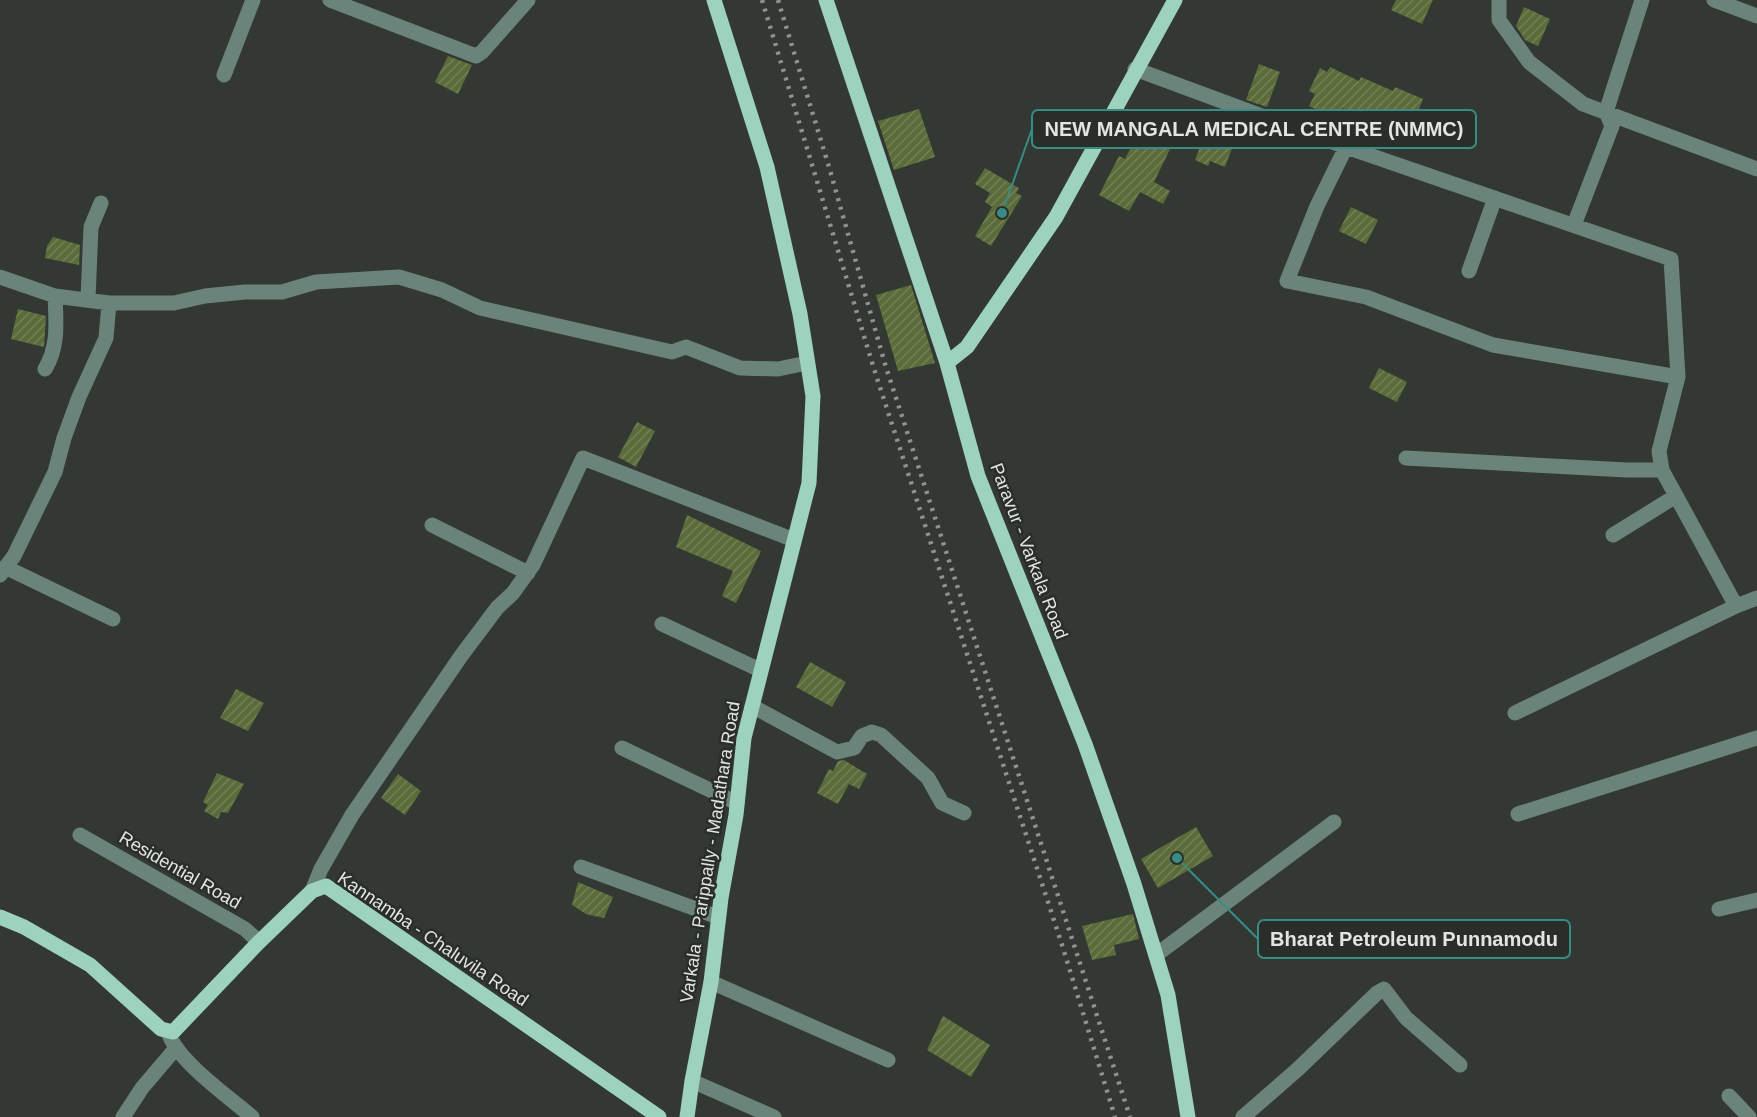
<svg xmlns="http://www.w3.org/2000/svg" width="1757" height="1117" viewBox="0 0 1757 1117" font-family="Helvetica,sans-serif">
	<style>
		.building { fill: url(#building-hatch) }
		.lines { fill: none; stroke-linecap: round; stroke-linejoin: round }
		.minor { stroke: #6b847b; stroke-width: 15 }
		.major { stroke: #9cd2be; stroke-width: 15 }
		.rail { stroke: #8f938f; stroke-width: 4.5; stroke-dasharray: 3 6; stroke-linecap: butt }
		.labels { text-anchor: middle; stroke-width: 5; stroke-linejoin: round; paint-order: stroke }
		.street-label { font-size: 18px; fill: #e2e5e2; stroke: #292e29 }
		.leader { fill: none; stroke: #398c85; stroke-width: 2 }
		.callout-dot { fill: #398c85; stroke: #292e29; stroke-width: 2 }
		.callout { fill: #292e29; stroke: #398c85; stroke-width: 2 }
		.callout-label { font-size: 20px; text-anchor: middle; font-weight: bold; fill: #e2e5e2 }
	</style>
	<defs>
		<pattern id="building-hatch" width="6" height="6" patternUnits="userSpaceOnUse" patternTransform="scale(1.5)"><rect width="6" height="6" fill="#5c6b3a"/><path d="M-1 1l2-2M0 6l6-6M5 7l2-2" fill="none" stroke="#738056"/></pattern>
	</defs>
	<rect width="100%" height="100%" fill="#333833"/>
	<path class="building" d="M1396 0H1433L1422 24 1391 10Z
		M1524 7 1550 19 1538 46 1525 40 1516 26Z
		M448 56 472 65 458 94 435 82Z
		M1259 64 1280 72 1267 107 1246 100Z
		M1330 67 1359 81 1361 77 1393 91 1395 87 1423 99 1408 136 1342 108 1337 119 1309 106 1315 94 1309 91 1320 68 1327 72Z
		M919 109 935 157 894 170 878 121Z
		M1142 125 1174 141 1154 182 1170 191 1163 204 1140 192 1129 211 1099 195 1119 156 1125 159Z
		M1206 131 1234 143 1225 167 1210 161 1208 166 1195 160Z
		M985 168 1019 188 1016 193 1022 196 991 246 975 236 992 207 985 202 990 193 975 184Z
		M1351 207 1378 220 1366 244 1339 231Z
		M53 237 80 245 79 265 45 258 47 246Z
		M911 285 935 363 898 371 876 295Z
		M18 309 46 316 44 347 11 339Z
		M1379 368 1407 382 1397 402 1369 388Z
		M637 422 655 431 636 467 618 457Z
		M687 515 761 551 736 603 722 596 733 571 676 547Z
		M810 662 846 682 832 707 796 687Z
		M236 689 264 703 248 731 220 718Z
		M844 760 867 774 859 789 849 784 838 804 817 793 829 769 833 771 838 761Z
		M217 773 244 784 228 813 221 812 218 819 204 811 208 805 203 802Z
		M398 774 421 791 405 815 381 798Z
		M1196 827 1213 856 1158 888 1141 859Z
		M578 882 613 897 604 918 586 914 572 905Z
		M1133 914 1139 939 1114 945 1116 955 1092 960 1082 926Z
		M943 1016 990 1045 971 1077 927 1050Z"/>
	<g class="lines">
		<path class="minor" d="M330 0 476 56 482 52 528 0
			M1499 0V20L1529 62 1583 104 1757 169
			M1714 0 1757 16
			M1135 69 1346 147 1671 259 1678 377 1659 451 1662 470 1736 606 1757 598
			M224 75 253 0
			M1346 147 1317 206 1287 281 1366 297 1493 345 1678 377
			M1574 225 1612 126 1606 112 1642 0
			M1469 271 1495 198
			M0 277 55 296 109 303H174L205 296 245 292H282L316 282 399 277 442 290 480 308 672 352 686 347 740 368 778 369 807 363
			M88 299 91 227 101 203
			M45 369C59 346 56 321 55 296
			M1406 458 1627 470H1662
			M432 525 528 573
			M1613 535 1676 496
			M5 567 113 619
			M0 575 14 556 55 472 64 438 79 397 106 338 109 303
			M662 624 760 670
			M752 706 837 752 854 748 862 736 872 732 881 735 928 778 942 803 964 813
			M1515 713 1736 606
			M622 748 737 803
			M1518 814 1757 738
			M80 835 245 929 259 942
			M581 867 718 917
			M312 891 321 869 352 815 461 656 497 608 513 593 533 565 583 458 794 540
			M1719 909 1757 900
			M1156 955 1334 822
			M711 982 888 1060
			M173 1032 170 1037C182 1064 229 1097 252 1117
			M692 1081 774 1117
			M1729 1096 1749 1117
			M123 1117 142 1088 176 1048
			M1243 1117 1298 1069 1377 993 1384 989 1406 1018 1460 1065"/>
		<path class="major" d="M826 0 947 363 978 476 1085 744 1134 884 1168 995 1188 1117
			M947 363 967 347 1056 217 1175 0
			M0 917 24 927 90 965 161 1029 173 1032 259 942 312 891 326 886 659 1117
			M687 1117 692 1081 711 982 721 898 736 815 744 738 809 483 813 396 800 314 767 167 714 0"/>
		<path class="rail" d="M762 0 874 369 1063 948 1115 1117
			M778 0 829 167 885 364 1130 1117"/>
	</g>
	<g class="labels">
		<g class="street-label">
			<text transform="translate(1029 551) rotate(69)" y="6">Paravur - Varkala Road</text>
			<text transform="translate(710 852) rotate(-81)" y="6">Varkala - Parippally - Madathara Road</text>
			<text transform="translate(180 870) rotate(30)" y="6">Residential Road</text>
			<text transform="translate(433 939) rotate(34)" y="6">Kannamba - Chaluvila Road</text>
		</g>
	</g>
	<path class="leader" d="M1002 213L1032 129M1177 858L1258 939"/>
	<g class="callout-dot">
		<circle cx="1002" cy="213" r="6"/>
		<circle cx="1177" cy="858" r="6"/>
	</g>
	<g class="callout">
		<rect x="1032" y="110" width="444" height="38" rx="6"/>
		<rect x="1258" y="920" width="312" height="38" rx="6"/>
	</g>
	<g class="callout-label">
		<text x="1254" y="136">NEW MANGALA MEDICAL CENTRE (NMMC)</text>
		<text x="1414" y="946">Bharat Petroleum Punnamodu</text>
	</g>
</svg>
